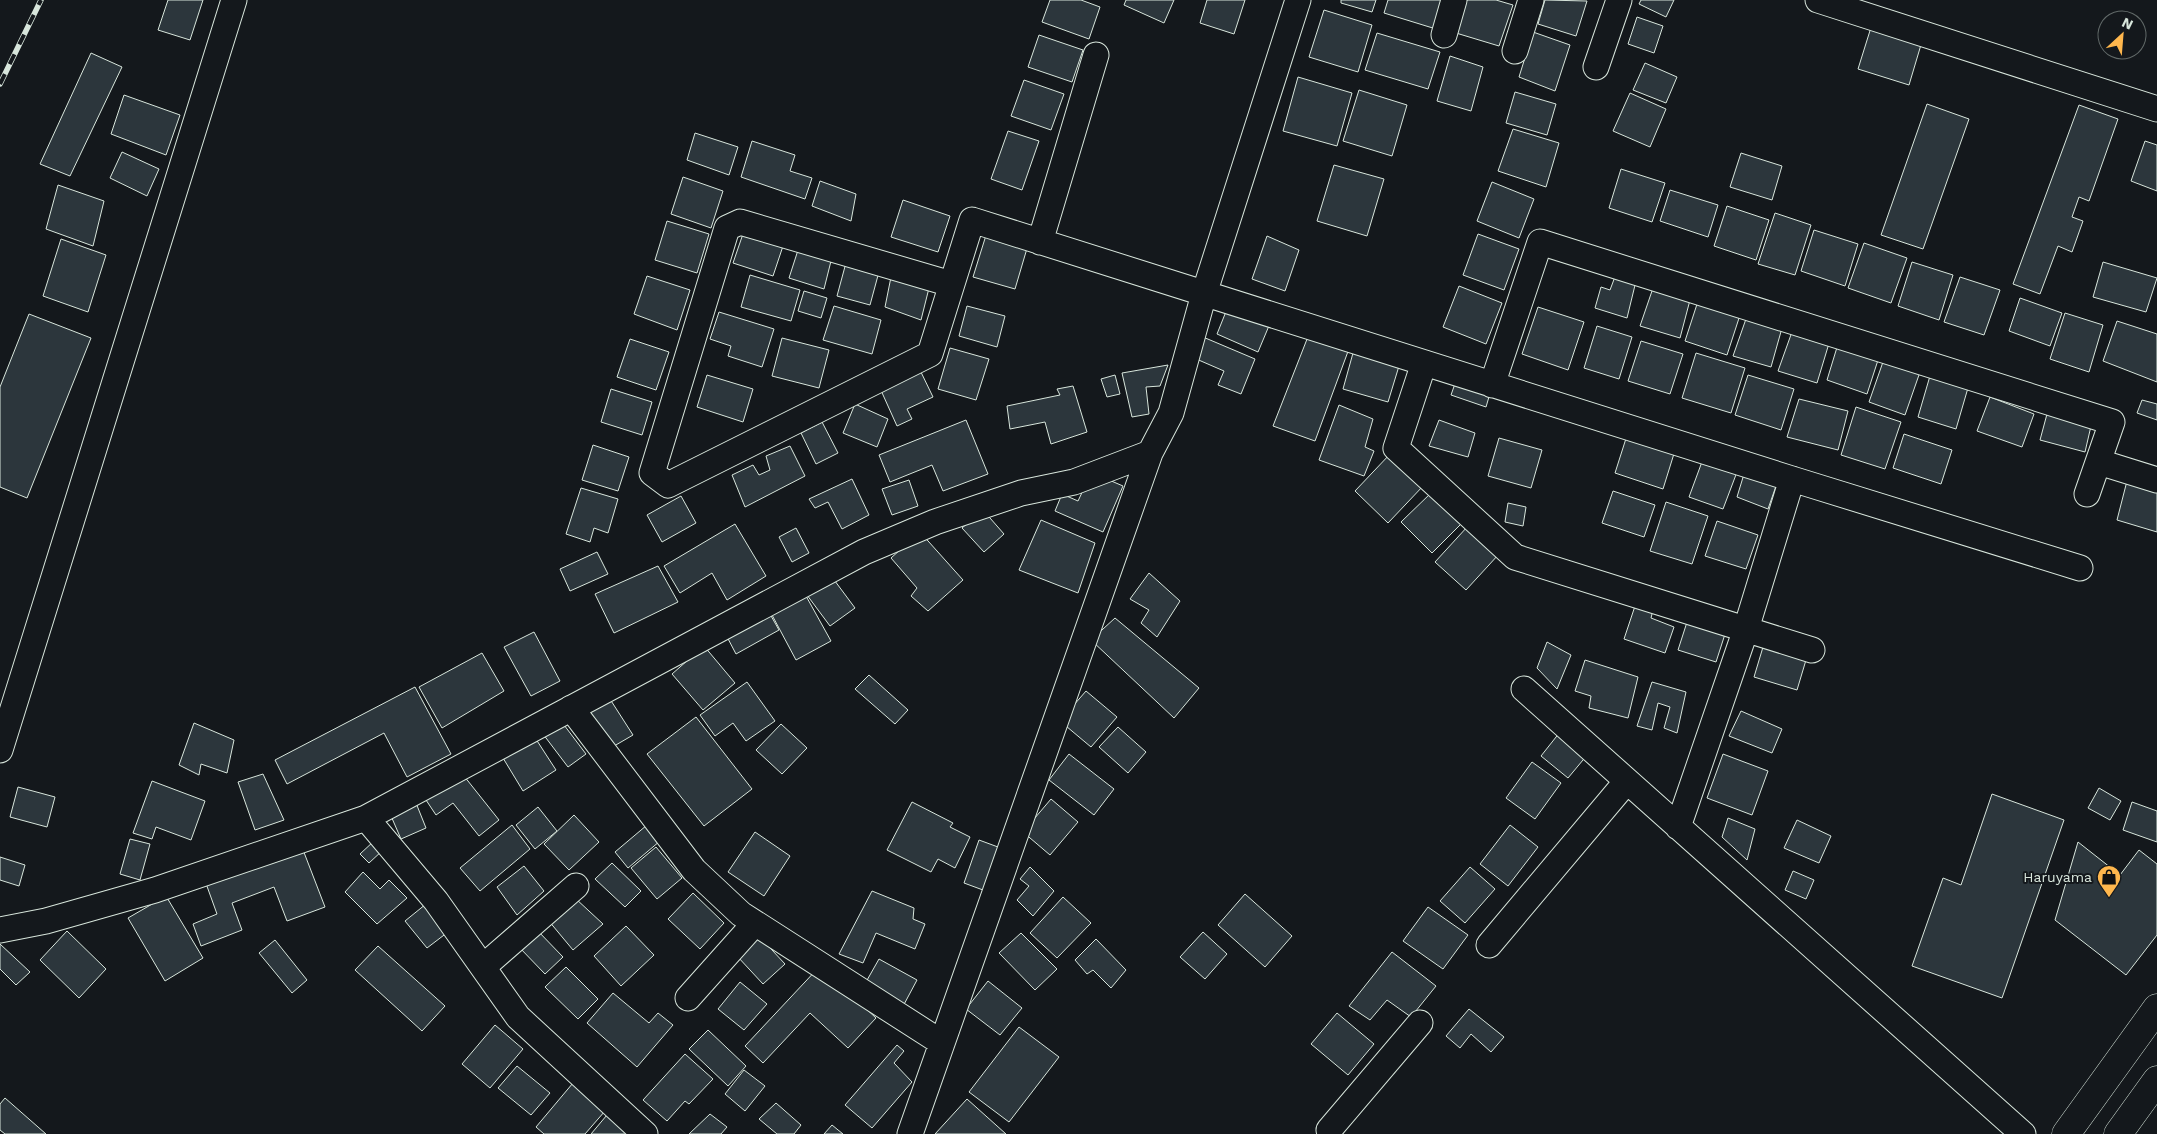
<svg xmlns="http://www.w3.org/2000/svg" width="2157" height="1134" viewBox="0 0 2157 1134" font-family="'Work Sans',sans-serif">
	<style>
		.building { fill: #2c363c; stroke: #d8e6dc }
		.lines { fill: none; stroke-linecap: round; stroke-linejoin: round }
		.minor-casing { stroke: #d8e6dc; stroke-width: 27 }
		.trunk-casing { stroke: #d8e6dc; stroke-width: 29 }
		.minor { stroke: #14181c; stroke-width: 25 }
		.trunk { stroke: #14181c; stroke-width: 28 }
		.rail-casing { stroke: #d8e6dc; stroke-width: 5.5 }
		.rail { stroke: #14181c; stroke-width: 4; stroke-dasharray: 11; stroke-linecap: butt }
		.labels { text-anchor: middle; stroke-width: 4; stroke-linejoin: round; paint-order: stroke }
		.poi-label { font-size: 14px; fill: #d8e6dc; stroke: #14181c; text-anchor: end }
	</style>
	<rect width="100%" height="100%" fill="#14181c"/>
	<path class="building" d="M168 0H203L190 40 158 30Z
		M1050 0H1081L1100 7 1089 39 1042 22Z
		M1126 0H1174L1164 23 1124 5Z
		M1207 0H1245L1234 34 1200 23Z
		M1341 0H1376L1372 12 1341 3Z
		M1388 0H1445L1436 29 1384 13Z
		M1467 0H1496L1513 5 1499 46 1456 33Z
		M1545 0 1587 1 1576 36 1538 24Z
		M1641 0H1674L1666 17 1639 4Z
		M1324 10 1372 25 1358 72 1309 57Z
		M1637 17 1663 26 1654 53 1628 44Z
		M1873 21 1923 38 1909 85 1858 69Z
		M1533 32 1570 45 1555 91 1519 77Z
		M1377 33 1440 52 1428 89 1365 70Z
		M1039 35 1083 50 1072 82 1028 67Z
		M91 53 122 67 70 176 40 164Z
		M1450 56 1483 67 1471 111 1437 101Z
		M1645 63 1677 77 1666 103 1633 90Z
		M1298 77 1352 93 1337 146 1283 131Z
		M1024 80 1064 94 1051 130 1011 116Z
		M1359 90 1407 105 1392 156 1343 141Z
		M1515 92 1556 104 1547 135 1506 123Z
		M1630 93 1666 109 1650 147 1613 131Z
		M124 95 180 115 166 155 111 134Z
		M1927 104 1969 119 1923 249 1881 235Z
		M2079 105 2118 119 2089 201 2079 197 2072 217 2083 221 2072 252 2058 246 2040 294 2013 284Z
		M1513 129 1559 143 1546 187 1498 171Z
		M1008 131 1039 141 1022 190 991 179Z
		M695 133 738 147 729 175 687 160Z
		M752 141 795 155 790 171 812 178 805 199 741 177Z
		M2145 141 2157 145V191L2131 181Z
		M122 152 159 169 147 196 110 178Z
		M1741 153 1782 166 1772 200 1730 187Z
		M1334 165 1384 179 1367 236 1317 221Z
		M1621 169 1665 183 1652 222 1609 208Z
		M683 177 723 191 711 228 671 214Z
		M820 181 856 194 851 221 812 206Z
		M1492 182 1534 199 1519 238 1477 221Z
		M58 185 104 201 93 246 46 229Z
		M1670 190 1718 205 1708 237 1660 221Z
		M903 200 950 216 938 252 891 237Z
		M1727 206 1769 220 1756 260 1714 246Z
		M1775 213 1811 225 1795 275 1758 264Z
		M667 221 709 234 697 273 655 260Z
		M745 228 785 240 773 276 733 263Z
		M1814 230 1858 244 1845 286 1801 271Z
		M987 232 1028 245 1015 289 973 277Z
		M1478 234 1519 249 1504 290 1463 275Z
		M1267 236 1299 250 1285 291 1252 279Z
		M61 239 106 255 88 312 43 296Z
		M1864 243 1907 258 1891 303 1848 288Z
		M799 247 832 257 824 289 789 278Z
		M847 259 880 268 870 305 837 296Z
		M1912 262 1953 275 1939 320 1898 306Z
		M2103 262 2157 278 2146 312 2093 297Z
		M1616 274 1636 281 1627 318 1595 308 1601 287 1610 290Z
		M750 275 800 290 791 321 741 307Z
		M647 276 690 290 677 330 634 314Z
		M891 277 929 288 921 320 885 307Z
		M1960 277 2000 290 1984 335 1944 322Z
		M1459 286 1502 303 1486 344 1443 327Z
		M1653 288 1690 300 1680 338 1640 326Z
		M804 291 827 298 821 318 798 311Z
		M1699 298 1741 312 1727 355 1685 341Z
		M2020 298 2062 313 2050 346 2009 331Z
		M1229 304 1271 321 1258 352 1217 334Z
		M834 306 881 320 872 354 823 340Z
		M967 306 1005 316 997 347 959 336Z
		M1538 307 1584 322 1568 370 1522 354Z
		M719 312 774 329 762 367 728 356 731 346 710 339Z
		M2065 313 2103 325 2089 372 2050 359Z
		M29 314 91 338 27 498 0 487V387Z
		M1747 316 1782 328 1771 367 1733 356Z
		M2117 321 2157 334V382L2103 361Z
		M1597 326 1632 337 1619 379 1584 368Z
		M1793 329 1830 340 1817 383 1778 371Z
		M1309 334 1350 346 1315 441 1273 426Z
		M1203 337 1255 359 1241 394 1218 385 1224 371 1194 358Z
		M782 338 829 350 819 388 772 376Z
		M630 339 669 352 656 390 617 377Z
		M1641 341 1683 354 1670 394 1628 381Z
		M1838 344 1879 357 1867 394 1827 380Z
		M950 348 989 359 976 400 938 389Z
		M1353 353 1399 366 1388 402 1343 389Z
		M1696 353 1745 368 1731 413 1682 398Z
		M1884 359 1920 372 1905 415 1869 402Z
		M1168 365 1160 386 1146 387 1149 414 1132 417 1122 373Z
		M919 368 933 397 907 409 912 419 897 426 879 386Z
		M1932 369 1970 381 1956 429 1918 417Z
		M707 375 753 389 743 422 697 407Z
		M1115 375 1120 394 1107 397 1101 379Z
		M1748 375 1794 389 1781 430 1735 415Z
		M1457 378 1491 390 1486 407 1451 395Z
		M1073 386 1087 432 1051 444 1045 422 1010 429 1007 406 1060 395 1057 389Z
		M611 389 652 402 642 435 601 422Z
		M1990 397 2034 414 2022 447 1977 431Z
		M1799 399 1848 411 1838 450 1787 437Z
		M2142 400 2157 404V420L2137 413Z
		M855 404 888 419 877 447 843 433Z
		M1339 405 1373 419 1365 447 1374 451 1364 476 1319 460Z
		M1856 407 1901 422 1885 469 1841 455Z
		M2047 414 2091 426 2085 452 2040 440Z
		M966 420 988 474 943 491 932 465 890 482 879 455Z
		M1439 420 1475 433 1468 457 1429 446Z
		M822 422 838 453 816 464 801 433Z
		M1629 429 1677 444 1663 489 1615 473Z
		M1904 434 1952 450 1941 484 1893 468Z
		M1499 438 1542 450 1531 488 1488 476Z
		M593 445 629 457 618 491 582 480Z
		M790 446 805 476 745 507 732 475 753 465 759 475 770 470 766 456Z
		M1391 453 1424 485 1388 523 1355 491Z
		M1703 459 1737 472 1723 509 1689 497Z
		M1744 474 1776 486 1768 509 1737 497Z
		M1102 477 1123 486 1103 532 1055 511 1062 494 1078 501 1086 484Z
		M2128 477 2157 486V532L2117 520Z
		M852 479 869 515 842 529 828 502 815 508 809 499Z
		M909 480 918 506 892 515 882 489Z
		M581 488 618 499 608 533 594 528 590 542 566 534Z
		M1613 491 1655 505 1644 537 1602 523Z
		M1432 492 1462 523 1432 553 1401 522Z
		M681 496 696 523 662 542 647 515Z
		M1666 502 1708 516 1692 564 1650 551Z
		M1508 503 1526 507 1523 526 1505 522Z
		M983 510 1004 534 984 552 962 528Z
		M1041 520 1095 543 1078 593 1019 570Z
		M1717 521 1758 535 1746 569 1705 556Z
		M735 524 766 576 727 600 712 573 680 593 664 566Z
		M1468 526 1499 554 1466 590 1435 562Z
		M796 528 809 553 792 562 779 537Z
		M920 532 963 580 928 611 911 596 917 588 891 558Z
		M597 552 608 574 570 591 560 569Z
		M658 566 678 602 614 633 595 594Z
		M829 573 855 608 830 626 804 591Z
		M1149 573 1180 601 1157 637 1141 623 1149 610 1130 599Z
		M806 596 831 641 796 660 772 615Z
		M1637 600 1654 606 1651 618 1674 627 1665 653 1624 639Z
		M766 607 779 630 736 654 725 633Z
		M1115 618 1199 688 1174 718 1091 640Z
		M1688 619 1726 631 1716 662 1678 650Z
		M534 632 560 681 531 696 504 647Z
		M1547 642 1571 655 1557 689 1537 668Z
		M704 646 735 683 703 710 672 674Z
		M1763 647 1806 660 1797 690 1754 677Z
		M482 653 504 691 442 728 419 687Z
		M1585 660 1638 677 1628 718 1589 708 1591 696 1575 691Z
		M869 675 908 710 895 724 855 689Z
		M747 682 775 721 746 741 733 723 715 736 700 715Z
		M1652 682 1686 692 1677 733 1664 728 1670 707 1658 703 1652 730 1637 726Z
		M415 687 451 754 407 777 384 733 287 784 275 760Z
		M1086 691 1117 717 1091 747 1060 721Z
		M608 696 633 735 609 749 583 712Z
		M1741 711 1782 729 1772 753 1729 736Z
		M696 717 752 789 704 826 647 754Z
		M561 721 586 754 568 767 543 734Z
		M194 723 234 740 227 773 201 764 199 775 179 765Z
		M781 724 807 748 782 774 756 750Z
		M1118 727 1146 752 1128 773 1099 747Z
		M1560 732 1588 754 1568 778 1541 756Z
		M532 733 556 770 523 791 500 753Z
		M1069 754 1114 789 1094 815 1049 780Z
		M1723 754 1768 771 1752 815 1707 798Z
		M1532 762 1561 783 1535 819 1506 798Z
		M263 774 284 820 255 830 238 782Z
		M464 776 499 820 479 836 453 803 436 815 426 800Z
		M152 781 205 801 191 840 156 827 152 839 133 833Z
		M18 787 55 797 47 827 10 817Z
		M2099 788 2121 801 2110 820 2088 808Z
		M1992 794 2064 820 2002 998 1912 966 1943 878 1961 885Z
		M414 798 426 828 401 839 388 809Z
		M1051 799 1078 822 1050 855 1023 832Z
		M912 802 953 823 950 827 970 837 955 868 938 859 931 872 887 850Z
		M2132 802 2157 811V842L2123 830Z
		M538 807 557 831 535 849 516 825Z
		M574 815 599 842 569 870 544 844Z
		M1728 818 1755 829 1747 860 1722 837Z
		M1797 820 1831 836 1819 863 1784 848Z
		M512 825 530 849 480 891 460 868Z
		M647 825 660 841 628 868 615 852Z
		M1510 825 1538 847 1508 886 1480 864Z
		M755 832 790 856 764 896 728 872Z
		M130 839 150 844 140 880 120 874Z
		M979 840 998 847 983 890 964 883Z
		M374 841 383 850 369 863 360 854Z
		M300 842 325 907 287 921 274 887 232 903 242 930 201 946 193 924 217 914 204 878Z
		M2078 842 2120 875 2139 850 2157 864V935L2126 975 2055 920Z
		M656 847 682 878 657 899 631 868Z
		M0 857 25 865 19 886 0 880Z
		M612 863 641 891 625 907 595 879Z
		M524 866 544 891 517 915 497 887Z
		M1030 867 1054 891 1033 916 1017 900 1029 886 1020 879Z
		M1470 867 1495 889 1465 923 1440 901Z
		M1793 871 1814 880 1806 899 1785 890Z
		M363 872 380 889 389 880 407 898 377 924 345 892Z
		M872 891 914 908 913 919 925 924 915 949 876 933 863 963 839 954Z
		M693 893 724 923 700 949 668 919Z
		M1245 894 1292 936 1265 967 1218 925Z
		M166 896 203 958 165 981 128 918Z
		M1063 897 1091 923 1057 958 1030 933Z
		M575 898 603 924 573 950 548 920Z
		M426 904 448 932 427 948 405 921Z
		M1428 907 1468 935 1443 969 1403 941Z
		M626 926 654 955 621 986 594 956Z
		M536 929 563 957 545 974 518 946Z
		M67 931 106 969 79 998 40 960Z
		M1203 932 1227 954 1205 979 1180 957Z
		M1021 933 1057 969 1035 990 999 953Z
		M759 936 785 964 763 984 737 956Z
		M1096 939 1126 970 1111 988 1093 970 1087 974 1075 960Z
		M275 940 307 980 292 993 259 953Z
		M0 944 30 972 16 985 0 969Z
		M378 946 445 1006 422 1031 355 970Z
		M1392 952 1436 986 1411 1017 1387 1000 1370 1020 1349 1006Z
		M879 959 917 980 901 1010 862 989Z
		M820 966 876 1018 848 1048 810 1013 763 1063 745 1046Z
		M566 967 598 999 578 1019 545 987Z
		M988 981 1022 1008 1000 1035 966 1009Z
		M740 982 767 1004 744 1030 718 1009Z
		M613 993 649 1023 658 1013 673 1025 637 1067 587 1023Z
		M1469 1009 1504 1037 1491 1052 1471 1034 1460 1048 1446 1036Z
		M1337 1013 1374 1044 1348 1075 1311 1044Z
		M495 1025 523 1049 490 1088 462 1064Z
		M1019 1027 1059 1057 1009 1122 969 1092Z
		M708 1030 746 1066 728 1086 689 1049Z
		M897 1045 904 1051 894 1063 912 1082 872 1128 845 1105Z
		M685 1054 713 1079 689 1104 685 1101 667 1121 643 1100Z
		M517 1066 550 1093 531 1115 498 1088Z
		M744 1070 765 1086 745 1111 725 1094Z
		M573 1083 605 1111 585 1134H544L536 1127Z
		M5 1098 46 1134H5L0 1130V1104Z
		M967 1099 1006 1134H935Z
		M776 1103 801 1125 794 1134H777L759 1119Z
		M612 1109 641 1134H591Z
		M710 1114 727 1127 721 1134H689Z
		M832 1125 843 1134H824Z"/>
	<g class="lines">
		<g class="minor-casing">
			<path id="minor" d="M1818 0 2157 109
				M1444 35 1454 0
				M1515 51 1531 0
				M1596 67 1619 0
				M1040 242 1096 55
				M951 284 740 222 727 228 652 473 668 485 930 354 972 220 1792 479 2080 568
				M1424 363 1396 448 1515 557 1812 650
				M1492 385 1540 242 2112 422 2087 494
				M2099 462 2157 480
				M1524 689 2023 1134
				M571 708 694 870 741 914 942 1043
				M0 750 234 0
				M366 818 436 901 518 1017 645 1134
				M1678 827 1746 629 1792 479
				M0 930 46 921 155 890 366 818 864 552 935 522 1021 493 1074 482 1150 453
				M1489 945 1627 781
				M483 967 576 886
				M688 998 755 923
				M1329 1130 1420 1023
				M910 1134 1150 453 1171 413 1204 294 1298 0"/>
		</g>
		<g class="trunk-casing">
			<path id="trunk" d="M2066 1134 2157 1008
				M2118 1134 2157 1080"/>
		</g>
		<use href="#minor" class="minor"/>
		<use href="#trunk" class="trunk"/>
		<g class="rail-casing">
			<path id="rail" d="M0 84 41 0"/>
		</g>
		<use href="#rail" class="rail"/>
	</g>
	<defs>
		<g id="shop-pin" transform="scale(1.25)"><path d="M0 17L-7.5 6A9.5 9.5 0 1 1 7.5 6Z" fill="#ffb74d" stroke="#14181c"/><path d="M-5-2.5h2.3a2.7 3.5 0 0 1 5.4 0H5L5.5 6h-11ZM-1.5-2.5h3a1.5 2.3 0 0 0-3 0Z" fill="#111"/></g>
	</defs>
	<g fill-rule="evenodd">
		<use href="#shop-pin" x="2109" y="877"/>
	</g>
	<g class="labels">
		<g class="poi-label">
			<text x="2092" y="882">Haruyama</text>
		</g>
	</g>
	<g transform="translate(2122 35) rotate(26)"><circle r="24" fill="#14181c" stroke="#626a69"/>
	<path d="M0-4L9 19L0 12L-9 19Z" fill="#ffb74d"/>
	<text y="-8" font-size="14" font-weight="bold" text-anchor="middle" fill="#d8e6dc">N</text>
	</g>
</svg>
